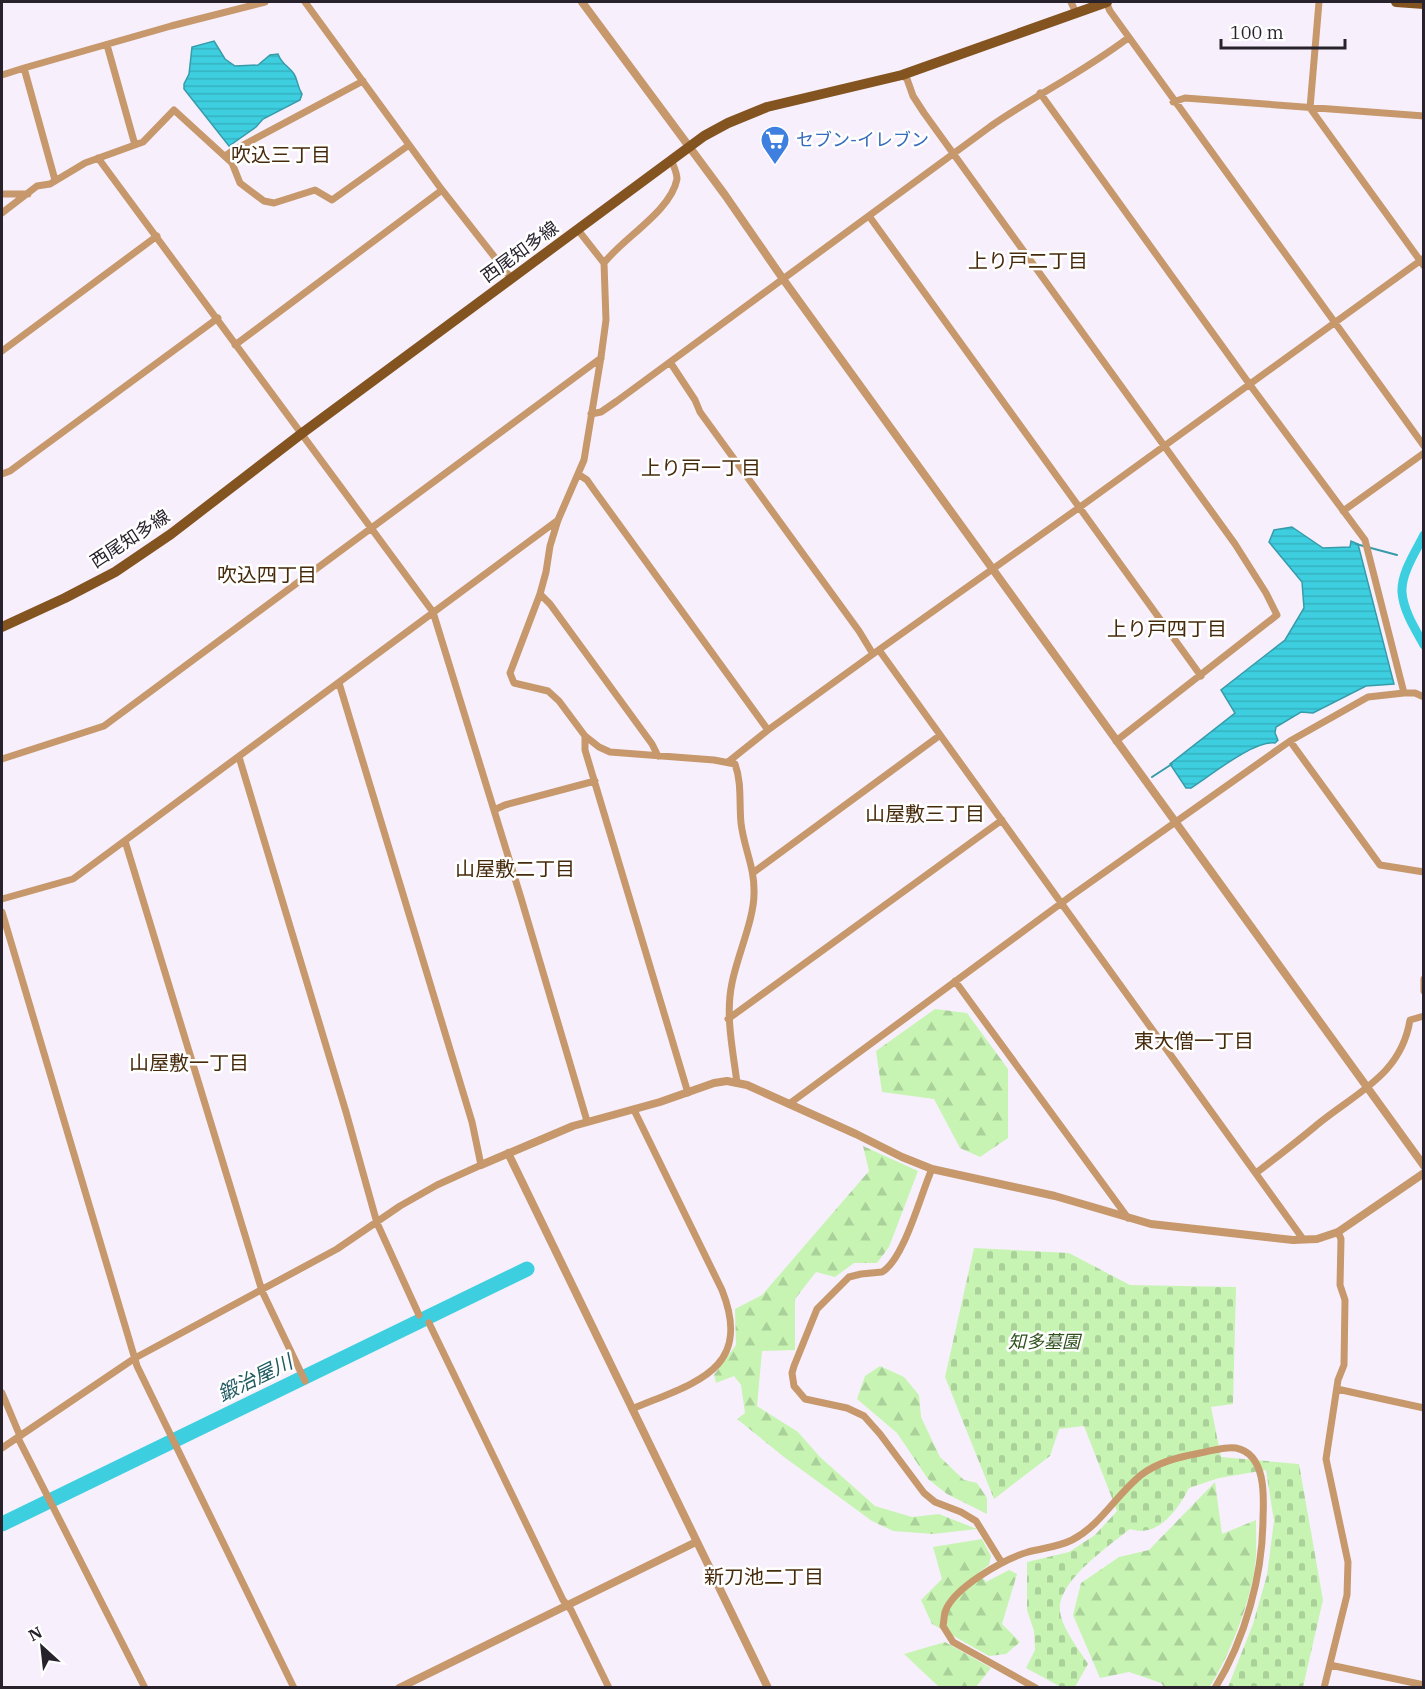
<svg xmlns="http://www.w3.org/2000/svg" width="1425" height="1689" viewBox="0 0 1425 1689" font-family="'IBM Plex Serif','Noto Sans JP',serif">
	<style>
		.forest { fill: url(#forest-firs) }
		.cemetery { fill: url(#cemetery-stones) }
		.water { fill: url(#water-rules); stroke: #379baa; stroke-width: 1.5 }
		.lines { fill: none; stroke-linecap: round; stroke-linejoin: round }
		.stream { stroke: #379baa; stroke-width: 2 }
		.canal { stroke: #3dcfe0; stroke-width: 9 }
		.river { stroke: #3dcfe0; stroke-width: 15 }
		.minor { stroke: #c6986c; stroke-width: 7 }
		.tertiary { stroke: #c6986c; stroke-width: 8 }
		.primary { stroke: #845420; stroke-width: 10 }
		.labels { text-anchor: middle; stroke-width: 5; stroke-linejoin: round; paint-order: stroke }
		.shop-label { font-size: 18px; fill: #366cbe; stroke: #fff; text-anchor: start }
		.street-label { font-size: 18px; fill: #28222d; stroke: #fff }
		.park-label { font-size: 18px; font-style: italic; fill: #2d501b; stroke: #fff }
		.neighbourhood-label { font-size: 20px; fill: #462a0c; stroke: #fff }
		.water-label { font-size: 20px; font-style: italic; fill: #1f5a61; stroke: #fff }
	</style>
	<defs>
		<pattern id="forest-firs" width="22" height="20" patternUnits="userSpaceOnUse" patternTransform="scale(1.5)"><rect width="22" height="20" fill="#c7f4b3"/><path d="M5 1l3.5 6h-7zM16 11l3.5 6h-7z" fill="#abd19a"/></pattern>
		<pattern id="cemetery-stones" width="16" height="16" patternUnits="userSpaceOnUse" patternTransform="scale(1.5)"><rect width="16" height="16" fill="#c7f4b3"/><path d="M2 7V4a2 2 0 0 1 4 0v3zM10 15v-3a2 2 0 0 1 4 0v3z" fill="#abd19a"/></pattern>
		<pattern id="water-rules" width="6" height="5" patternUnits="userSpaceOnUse" patternTransform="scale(1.5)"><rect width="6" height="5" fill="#3dcfe0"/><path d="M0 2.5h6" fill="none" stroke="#36b1c0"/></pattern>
	</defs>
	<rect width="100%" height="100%" fill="#f7f0fc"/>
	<path class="forest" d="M935 1009 967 1013 1008 1069V1138L980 1157 960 1148 934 1099 882 1092 876 1051Z
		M863 1146 918 1171 889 1247 877 1263H854L835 1277 816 1272 795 1299V1350L762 1351 757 1406 798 1432 820 1457 875 1506 912 1517 939 1514 977 1529 933 1534 893 1531 872 1521 784 1457 737 1419 745 1413 741 1385 734 1376 716 1383 714 1375 736 1345 735 1309 762 1295 869 1171Z
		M880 1366 904 1377 919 1395 921 1417 940 1457 964 1480 977 1483 987 1498V1514L947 1494 928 1479 897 1433 857 1399 865 1376Z
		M1215 1482 1222 1534 1256 1520C1256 1535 1257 1551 1255 1566 1250 1603 1229 1657 1209 1688L1164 1687 1161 1683 1129 1672 1100 1678 1073 1615 1081 1583 1119 1557 1149 1550Z
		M982 1539 991 1556 989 1565 979 1572 986 1582 1009 1570 1017 1574 1002 1624 1020 1642 1006 1654 989 1656 932 1624 921 1600 942 1579 933 1547Z
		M945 1642 991 1668 976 1687H939L904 1654Z"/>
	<path class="cemetery" d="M974 1248 1069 1253 1130 1285 1236 1287 1233 1404 1211 1407 1221 1457 1299 1464 1323 1600 1303 1687H1228L1253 1624 1267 1575 1274 1521 1266 1470 1219 1478 1189 1488C1177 1511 1158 1538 1130 1529 1109 1546 1057 1581 1060 1611 1062 1629 1079 1649 1088 1664L1075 1687H1061L1026 1668 1035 1650 1034 1631 1027 1610V1562L1069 1552 1095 1535 1117 1511 1084 1426 1059 1429 1050 1456 994 1499 945 1377Z"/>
	<path class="water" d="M214 41 225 59 235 66 258 65 270 55 278 54C282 65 288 65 294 74 298 80 297 86 302 94L300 100 263 119 256 127 229 146 184 89V84L189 74 192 47Z
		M1292 527 1323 548 1350 547 1351 541 1358 544 1394 684 1366 686 1313 713 1301 712 1276 727 1275 733 1278 740 1275 743C1254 740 1210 776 1191 788H1186L1170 764 1235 713 1221 690 1285 640 1304 608 1302 582 1269 542 1274 530Z"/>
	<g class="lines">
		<path class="stream" d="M1356 544 1397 555
			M1152 777 1172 764"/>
		<path class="canal" d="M1424 535C1416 551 1401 573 1402 592 1403 610 1415 629 1424 645"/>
		<path class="river" d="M2 1524 527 1269"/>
		<path class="minor" d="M305 2 442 190 511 278
			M1071 2 1076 13
			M1106 2 1110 11 1424 446
			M1319 2 1310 108 1424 266
			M107 45 135 145
			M2 75 24 68
			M902 75 907 79 913 96 924 113 1235 544 1266 593 1277 615 1116 741
			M1040 93 1253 389 1365 540 1404 693H1415L1424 697
			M1173 102 1185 98 1424 116
			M225 156 232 151 363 81
			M98 158 433 612 521 898 587 1121
			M55 180 24 68 171 26 265 2
			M2 194H28
			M2 213 37 186 50 184 85 163 143 142 174 110 232 163 240 183 264 201 274 203 315 190 332 200 409 145
			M869 216 1201 676
			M578 230 604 263 606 320 601 357 584 460 558 520 550 546 546 572 540 594 510 673 514 683 548 691 559 701 585 736 599 747 610 752 714 760 735 764C742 783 739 803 741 823 744 849 755 867 754 894 754 919 737 957 732 983 725 1016 733 1050 737 1083
			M604 263C623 238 671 211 677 179 677 173 674 167 672 162
			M235 345 442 190
			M2 351 157 236
			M670 362 695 400 700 412 859 631 873 654
			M591 414 601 412 617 401 991 126C1036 95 1085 71 1128 38
			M2 474 10 471 218 318
			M578 474 587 480 594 490 768 730
			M1343 511 1424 453
			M540 594 550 604 652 744 658 756
			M879 650 1303 1239
			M585 736V750L688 1093
			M1290 741 1380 865 1424 872
			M239 757 346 1112 377 1223 419 1315
			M2 759 104 726 601 358
			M728 762 768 730 873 654 1080 507 1424 258
			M494 810 505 805 595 781
			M125 841 262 1291 305 1381
			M754 872 939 736
			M2 899 73 879 558 520
			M2 912 137 1366 294 1688
			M1424 979V991
			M955 981 1128 1218
			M728 1019 1002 820
			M789 1104 1071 896 1290 741 1368 697 1404 693
			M932 1169C921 1193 904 1260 882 1272L861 1274 849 1277 817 1309 794 1366 792 1373 794 1386 805 1399 847 1408 864 1416 880 1434 924 1493 935 1502 961 1512 976 1521 1002 1563
			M1256 1173C1277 1157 1298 1141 1318 1124 1357 1092 1401 1075 1410 1020L1424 1016
			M429 1323 563 1600 571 1610 609 1688
			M1337 1389 1424 1408
			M2 1393 20 1436
			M632 1409C693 1383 754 1371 722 1290L634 1110
			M18 1438 145 1688
			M2 1448 135 1358 337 1249 400 1206 437 1185 481 1165 472 1122 339 683
			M1330 1665 1424 1685
			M1036 1688 953 1642 943 1626C944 1621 944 1616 945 1612 953 1588 1004 1559 1028 1552 1043 1548 1058 1547 1072 1540 1101 1525 1116 1495 1141 1475 1158 1462 1179 1457 1200 1453 1212 1451 1225 1446 1236 1448 1266 1454 1264 1496 1263 1518 1263 1574 1245 1640 1215 1688
			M1324 1688 1347 1595 1348 1562 1326 1459 1338 1380 1344 1365 1345 1300 1340 1285 1341 1239 1338 1232"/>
		<path class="tertiary" d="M582 2 725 195 783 279 1424 1166
			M508 1153 768 1688
			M481 1165 573 1126 660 1102 714 1083 727 1081 747 1085 856 1134 902 1157 932 1169 1055 1196 1151 1224 1293 1240 1317 1239 1338 1232 1424 1173
			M399 1688 696 1542"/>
		<path class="primary" d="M1396 2 1424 4
			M2 627 65 598 115 572 171 534 301 434 704 136 728 123 767 107 902 75 1107 2"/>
	</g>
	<defs>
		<g id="supermarket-pin" transform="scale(1.5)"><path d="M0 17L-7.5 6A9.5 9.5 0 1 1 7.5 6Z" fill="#3f7fe0" stroke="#fff"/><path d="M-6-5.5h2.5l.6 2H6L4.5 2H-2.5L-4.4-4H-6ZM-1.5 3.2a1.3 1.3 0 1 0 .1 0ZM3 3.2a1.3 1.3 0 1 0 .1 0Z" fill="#fff"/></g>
	</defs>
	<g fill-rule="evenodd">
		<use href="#supermarket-pin" x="775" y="140"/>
	</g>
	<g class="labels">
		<g class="shop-label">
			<text x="796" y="146">セブン-イレブン</text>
		</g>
		<g class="street-label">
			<text transform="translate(520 252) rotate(-36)" y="6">西尾知多線</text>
			<text transform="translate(130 539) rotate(-33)" y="6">西尾知多線</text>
		</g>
		<g class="park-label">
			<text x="1044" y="1348">知多墓園</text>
		</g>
		<g class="neighbourhood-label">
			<text x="281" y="162">吹込三丁目</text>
			<text x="1028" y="268">上り戸二丁目</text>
			<text x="701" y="475">上り戸一丁目</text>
			<text x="267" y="582">吹込四丁目</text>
			<text x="1167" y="636">上り戸四丁目</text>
			<text x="925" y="821">山屋敷三丁目</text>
			<text x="515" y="876">山屋敷二丁目</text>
			<text x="1194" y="1048">東大僧一丁目</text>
			<text x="189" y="1070">山屋敷一丁目</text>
			<text x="764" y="1584">新刀池二丁目</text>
		</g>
		<g class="water-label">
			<text transform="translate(255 1378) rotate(-26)" y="7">鍛治屋川</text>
		</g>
	</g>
	<rect width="1425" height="1689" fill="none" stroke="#28222d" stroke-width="6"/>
	<g transform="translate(42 1647) rotate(333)" stroke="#ffffff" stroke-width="4.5" paint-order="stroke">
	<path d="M0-4.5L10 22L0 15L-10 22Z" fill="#28222d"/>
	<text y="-9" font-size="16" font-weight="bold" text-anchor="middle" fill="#28222d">N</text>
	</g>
	<path d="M1221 39v9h124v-9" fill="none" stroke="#28222d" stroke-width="3"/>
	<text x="1230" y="39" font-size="18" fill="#28222d" stroke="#ffffff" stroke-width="4.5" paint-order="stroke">100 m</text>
</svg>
